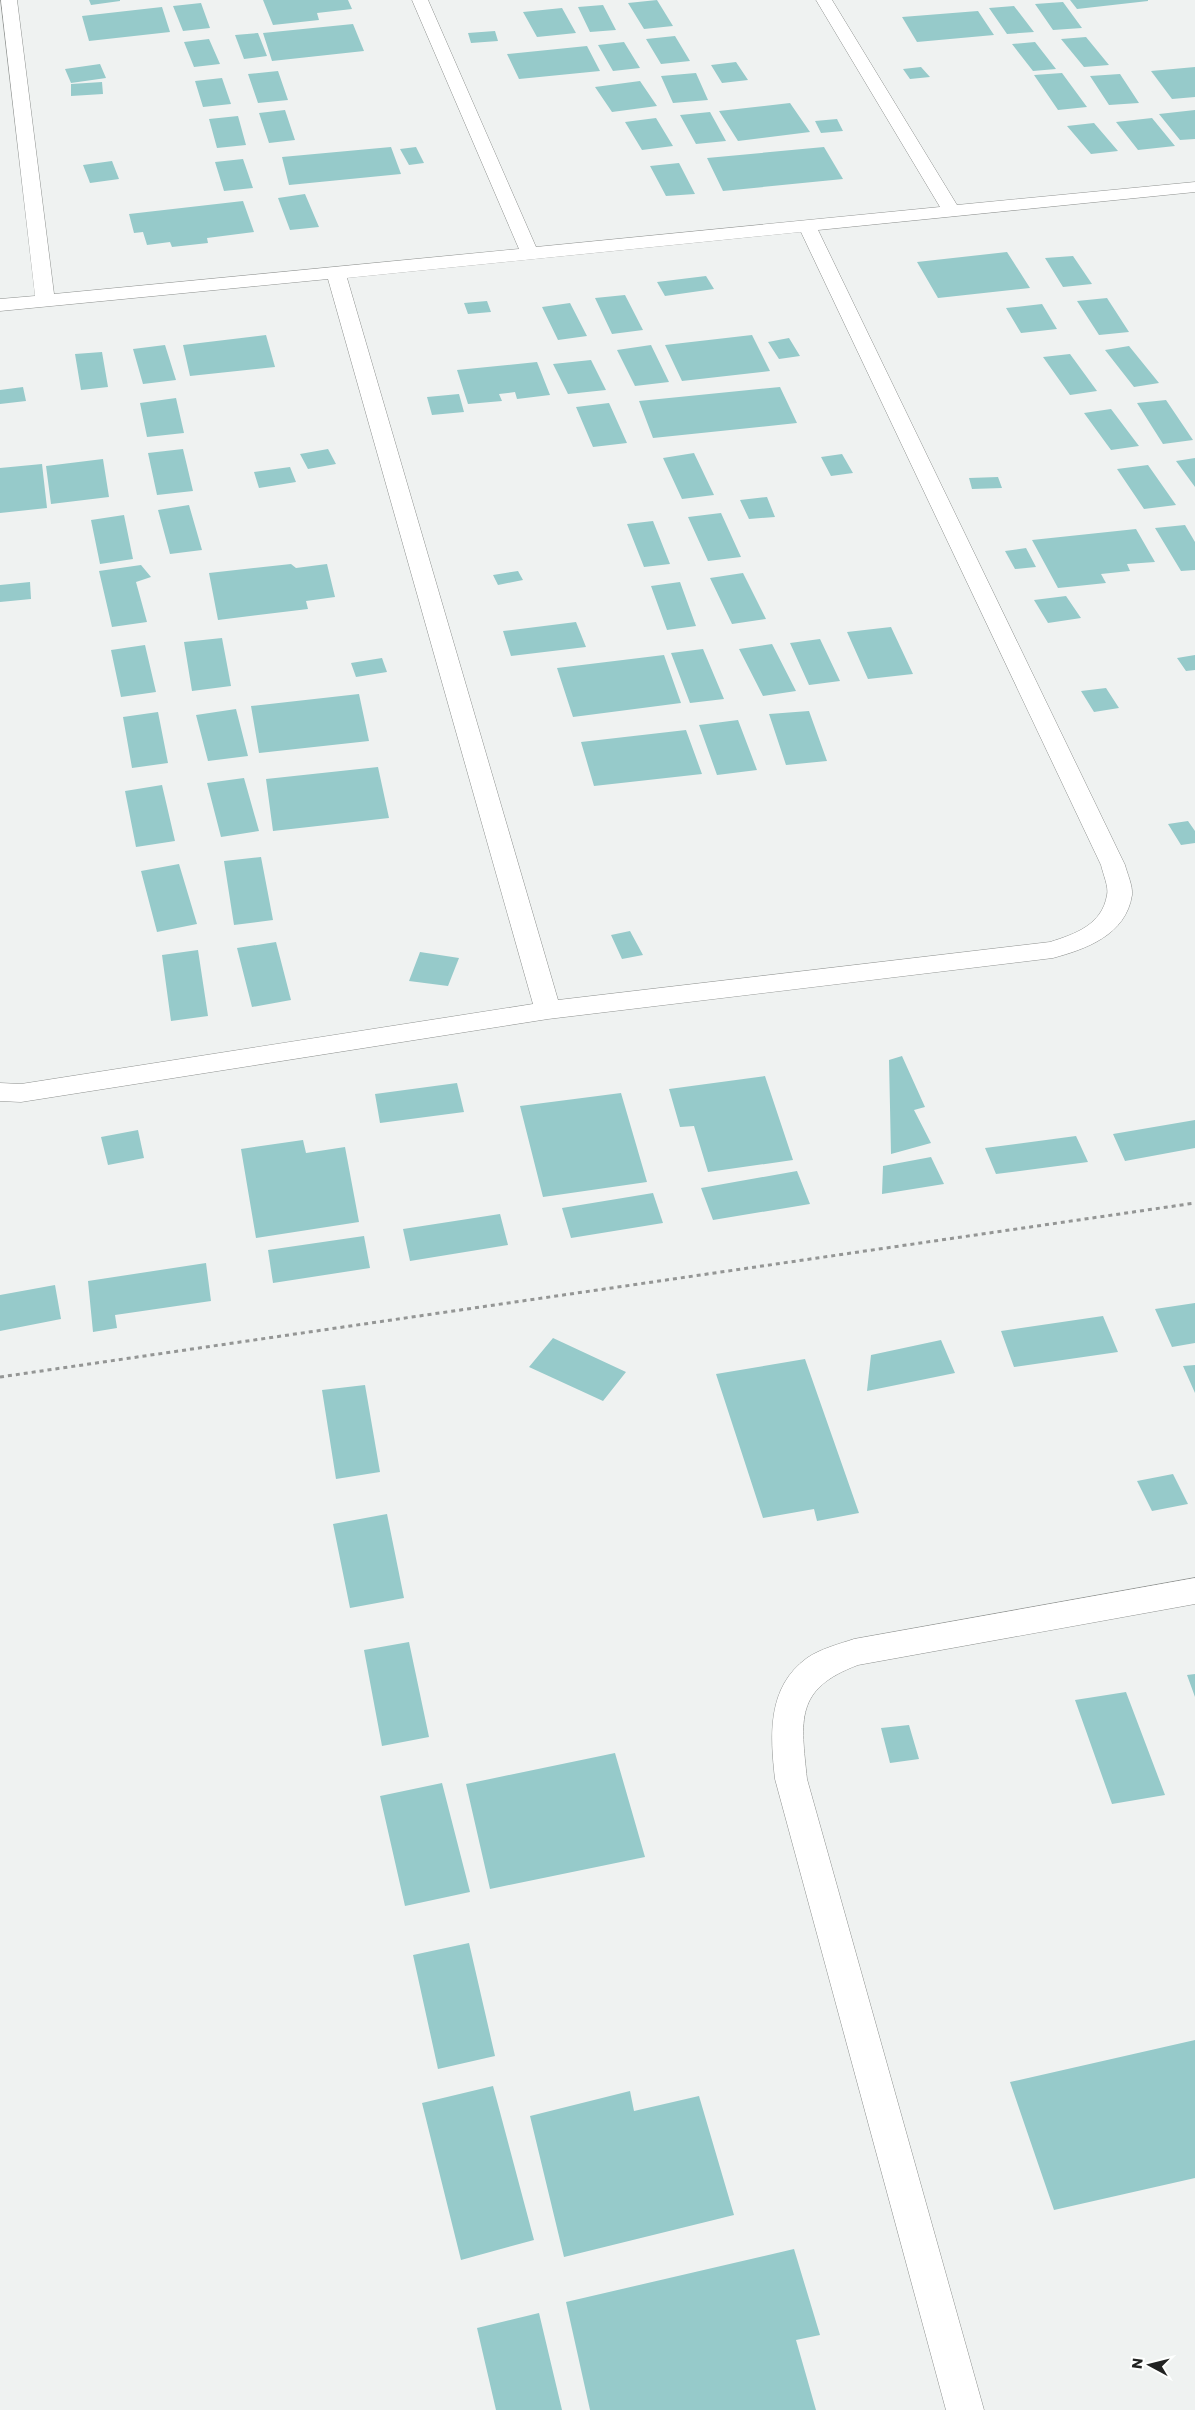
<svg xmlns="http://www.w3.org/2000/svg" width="1195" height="2410" viewBox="0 0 1195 2410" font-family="Poppins,sans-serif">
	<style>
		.building { fill: #96caca }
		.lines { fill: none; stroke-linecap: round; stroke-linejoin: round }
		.minor-casing { stroke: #8e918f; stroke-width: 1 }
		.path { stroke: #949695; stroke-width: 3; stroke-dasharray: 4 4; stroke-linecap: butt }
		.minor { fill: #fff; fill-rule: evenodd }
	</style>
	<rect width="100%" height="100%" fill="#eff2f1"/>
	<path class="building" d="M89 0H120V1L91 5Z
		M263 0H348L352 9 317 13 319 20 273 25Z
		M657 0 673 26 644 29 628 3Z
		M1070 0H1148V1L1077 9Z
		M1063 2 1082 28 1053 30 1035 4Z
		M201 3 210 28 183 31 173 6Z
		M603 5 616 30 590 32 578 7Z
		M1014 6 1034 32 1007 34 989 8Z
		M162 7 170 32 89 41 82 16Z
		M562 8 576 33 537 37 523 12Z
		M978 11 994 35 917 42 902 17Z
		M353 24 364 51 272 61 263 33Z
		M495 31 498 41 471 43 468 33Z
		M258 33 267 56 244 59 235 35Z
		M675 36 690 61 661 64 646 39Z
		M1086 37 1109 65 1084 67 1061 39Z
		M209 39 220 64 194 67 184 42Z
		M624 42 640 68 613 71 598 45Z
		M1035 42 1056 69 1033 71 1012 44Z
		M587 46 600 71 519 79 507 54Z
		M736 62 748 80 722 83 711 65Z
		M100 64 106 78 71 83 65 69Z
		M921 67 930 77 910 79 903 69Z
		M1195 67V97L1172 99 1151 71Z
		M278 71 288 100 258 103 248 74Z
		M696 73 708 100 673 103 661 76Z
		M1062 73 1087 107 1058 110 1034 75Z
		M1120 74 1139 103 1109 105 1090 76Z
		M222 78 231 104 203 107 195 81Z
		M640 81 657 106 612 112 595 87Z
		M102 82 103 94 71 96V84Z
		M790 103 810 132 738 141 719 111Z
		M285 110 295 140 269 143 259 113Z
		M1195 110V139L1180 140 1159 114Z
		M710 112 726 141 696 144 680 115Z
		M238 116 246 145 217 148 209 119Z
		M656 118 673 146 642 150 625 122Z
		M1152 118 1175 146 1138 150 1116 122Z
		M837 119 843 131 821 133 815 121Z
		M1094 123 1118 151 1091 154 1067 126Z
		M391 147 401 174 289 185 282 157Z
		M416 147 424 163 409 165 400 149Z
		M824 147 843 179 723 191 707 158Z
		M243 159 253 188 224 191 215 162Z
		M112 161 119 179 90 183 83 165Z
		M679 163 695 194 666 196 650 166Z
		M305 194 319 227 290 230 278 198Z
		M243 201 254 232 207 238 208 243 172 247 170 242 147 245 143 232 134 233 129 214Z
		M1007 252 1030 288 938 298 917 262Z
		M1073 256 1092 284 1063 287 1045 258Z
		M706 276 714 289 665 296 657 282Z
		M625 295 643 330 612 334 595 298Z
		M1107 298 1129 332 1099 335 1077 301Z
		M487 301 491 312 468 314 464 303Z
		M570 303 587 336 558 340 542 307Z
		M1042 304 1057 329 1021 333 1006 308Z
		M266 335 275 367 190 376 183 345Z
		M752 335 770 371 682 381 665 345Z
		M789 338 800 356 779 359 768 342Z
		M165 345 176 380 143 384 133 349Z
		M651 345 669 382 635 386 617 350Z
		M1129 346 1159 383 1134 387 1105 350Z
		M102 352 108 387 81 390 75 354Z
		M1070 354 1097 391 1070 395 1043 357Z
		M591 360 606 390 568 394 553 364Z
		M537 362 550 395 517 399 515 392 499 394 502 401 468 404 457 370Z
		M23 387 26 401 0 404V390Z
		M780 387 797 423 653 438 639 401Z
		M459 394 464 412 432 415 427 397Z
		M176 398 184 433 147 437 140 403Z
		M1166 400 1193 440 1163 444 1137 403Z
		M609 403 627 443 593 447 576 407Z
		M1111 409 1139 446 1111 450 1084 413Z
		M183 449 193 491 157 495 148 453Z
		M328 449 336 464 308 469 300 454Z
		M694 453 714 495 682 499 663 458Z
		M842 454 853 473 831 476 821 457Z
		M1195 458V487L1176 461Z
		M103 459 109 497 51 504 46 466Z
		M42 464 47 508 0 513V468Z
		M1148 465 1176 505 1144 509 1117 469Z
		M290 467 296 482 259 488 254 472Z
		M998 477 1002 488 972 489 969 478Z
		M767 497 775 517 749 519 740 500Z
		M189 505 202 550 170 554 158 510Z
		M721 513 741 557 708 561 688 517Z
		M124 515 133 559 100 564 91 520Z
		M653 521 670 564 644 567 627 524Z
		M1185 525 1195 542V570L1181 571 1155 528Z
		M1136 529 1155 562 1127 564 1130 571 1101 574 1106 583 1058 588 1032 540Z
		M1026 548 1036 567 1015 569 1005 551Z
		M291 564 296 568 327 564 335 597 306 601 308 609 218 620 209 573Z
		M141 565 151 577 136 582 147 622 112 627 99 571Z
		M518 571 523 580 498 585 493 575Z
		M743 573 766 619 732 624 710 578Z
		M30 582 31 599 0 602V585Z
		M680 582 696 626 667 630 651 586Z
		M1066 596 1081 618 1048 623 1034 600Z
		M576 622 586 647 511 656 503 631Z
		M891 627 913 674 868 679 847 632Z
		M222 638 231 686 192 691 184 642Z
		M820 639 840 681 809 685 790 643Z
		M772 644 796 691 763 696 739 649Z
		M145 645 156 692 121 697 111 650Z
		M703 649 724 699 690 703 671 653Z
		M664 655 681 703 573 717 557 668Z
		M1195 655V670L1186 671 1177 658Z
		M382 658 387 672 356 677 351 663Z
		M1106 688 1119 708 1094 712 1081 691Z
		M359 694 369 741 259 753 251 706Z
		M236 709 248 756 208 761 196 715Z
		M809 711 827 761 786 765 769 714Z
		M158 712 168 763 132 768 123 717Z
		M738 720 757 770 717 775 699 725Z
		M686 730 702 774 594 786 581 742Z
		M378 767 389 818 273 831 266 779Z
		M244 778 259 831 221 837 207 783Z
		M162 785 175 841 136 847 125 791Z
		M1188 821 1195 831V843L1181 845 1168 824Z
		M261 857 273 920 234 925 224 861Z
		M179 864 197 924 157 932 141 871Z
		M630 931 643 955 622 959 611 935Z
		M276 942 291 1000 252 1007 237 948Z
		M198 950 208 1016 171 1021 162 955Z
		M420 952 459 958 448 986 409 981Z
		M902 1056 925 1107 914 1110 931 1143 891 1154 889 1060Z
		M765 1076 793 1160 708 1172 694 1126 680 1127 669 1089Z
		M457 1083 464 1112 380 1123 375 1094Z
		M621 1093 647 1182 543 1197 520 1106Z
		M1195 1120V1148L1125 1161 1113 1134Z
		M138 1130 144 1158 108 1165 101 1137Z
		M1076 1136 1088 1162 996 1174 985 1148Z
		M303 1140 306 1153 345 1147 359 1222 256 1238 241 1149Z
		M931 1157 944 1184 882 1194 883 1166Z
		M797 1171 810 1204 713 1220 701 1188Z
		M653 1193 663 1223 571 1238 562 1208Z
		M500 1214 508 1245 410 1261 403 1229Z
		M364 1236 370 1268 273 1283 268 1250Z
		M206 1263 211 1301 115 1315 117 1328 93 1332 88 1281Z
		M55 1285 61 1319 0 1331V1295Z
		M1195 1303V1343L1172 1347 1155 1309Z
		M1103 1316 1118 1352 1014 1367 1001 1331Z
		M553 1338 626 1372 603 1401 529 1367Z
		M941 1340 955 1373 867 1391 871 1355Z
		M805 1359 859 1513 817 1521 814 1509 763 1518 716 1374Z
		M1195 1365V1393L1183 1366Z
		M365 1385 380 1472 336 1479 322 1390Z
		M1173 1474 1188 1504 1152 1511 1137 1481Z
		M387 1514 404 1598 350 1608 333 1524Z
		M409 1642 429 1737 382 1746 364 1650Z
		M1195 1674V1697L1187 1675Z
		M1126 1692 1165 1795 1112 1804 1075 1700Z
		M909 1725 919 1759 890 1763 881 1728Z
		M615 1753 645 1857 490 1889 466 1784Z
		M442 1783 470 1892 405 1906 380 1796Z
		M469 1943 495 2056 438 2069 413 1955Z
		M1195 2040V2178L1054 2210 1010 2082Z
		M493 2086 534 2240 461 2260 422 2103Z
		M630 2091 634 2111 699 2096 734 2215 564 2257 530 2116Z
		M794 2249 820 2335 796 2340 816 2410H590L566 2302Z
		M539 2313 562 2410H496L477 2328Z"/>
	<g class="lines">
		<g class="minor-casing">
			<path id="minor" d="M1 0H17L54 294 519 249 412 0H428L536 247 940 207 816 0H832L957 205 1195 182V192L818 230 1125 865C1127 873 1133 886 1132 895 1126 935 1086 949 1053 958L548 1019 21 1102 0 1101V1083L21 1084 533 1004 328 279 0 311V299L35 296ZM801 232 1101 865C1103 874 1109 887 1107 895 1102 925 1075 934 1050 942L558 1000 347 278Z
				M1195 1578V1604L858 1665C794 1689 801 1720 807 1779L984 2410H946L775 1779C770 1735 767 1687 807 1658 820 1649 839 1644 854 1639Z"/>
		</g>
		<path class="path" d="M0 1377 1195 1203"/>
		<use href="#minor" class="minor"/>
	</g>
	<g transform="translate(1150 2365) rotate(277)" stroke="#fefffe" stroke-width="4" paint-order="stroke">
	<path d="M0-4L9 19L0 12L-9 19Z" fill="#222322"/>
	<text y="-8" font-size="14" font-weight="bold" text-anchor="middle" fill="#222322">N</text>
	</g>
</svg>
